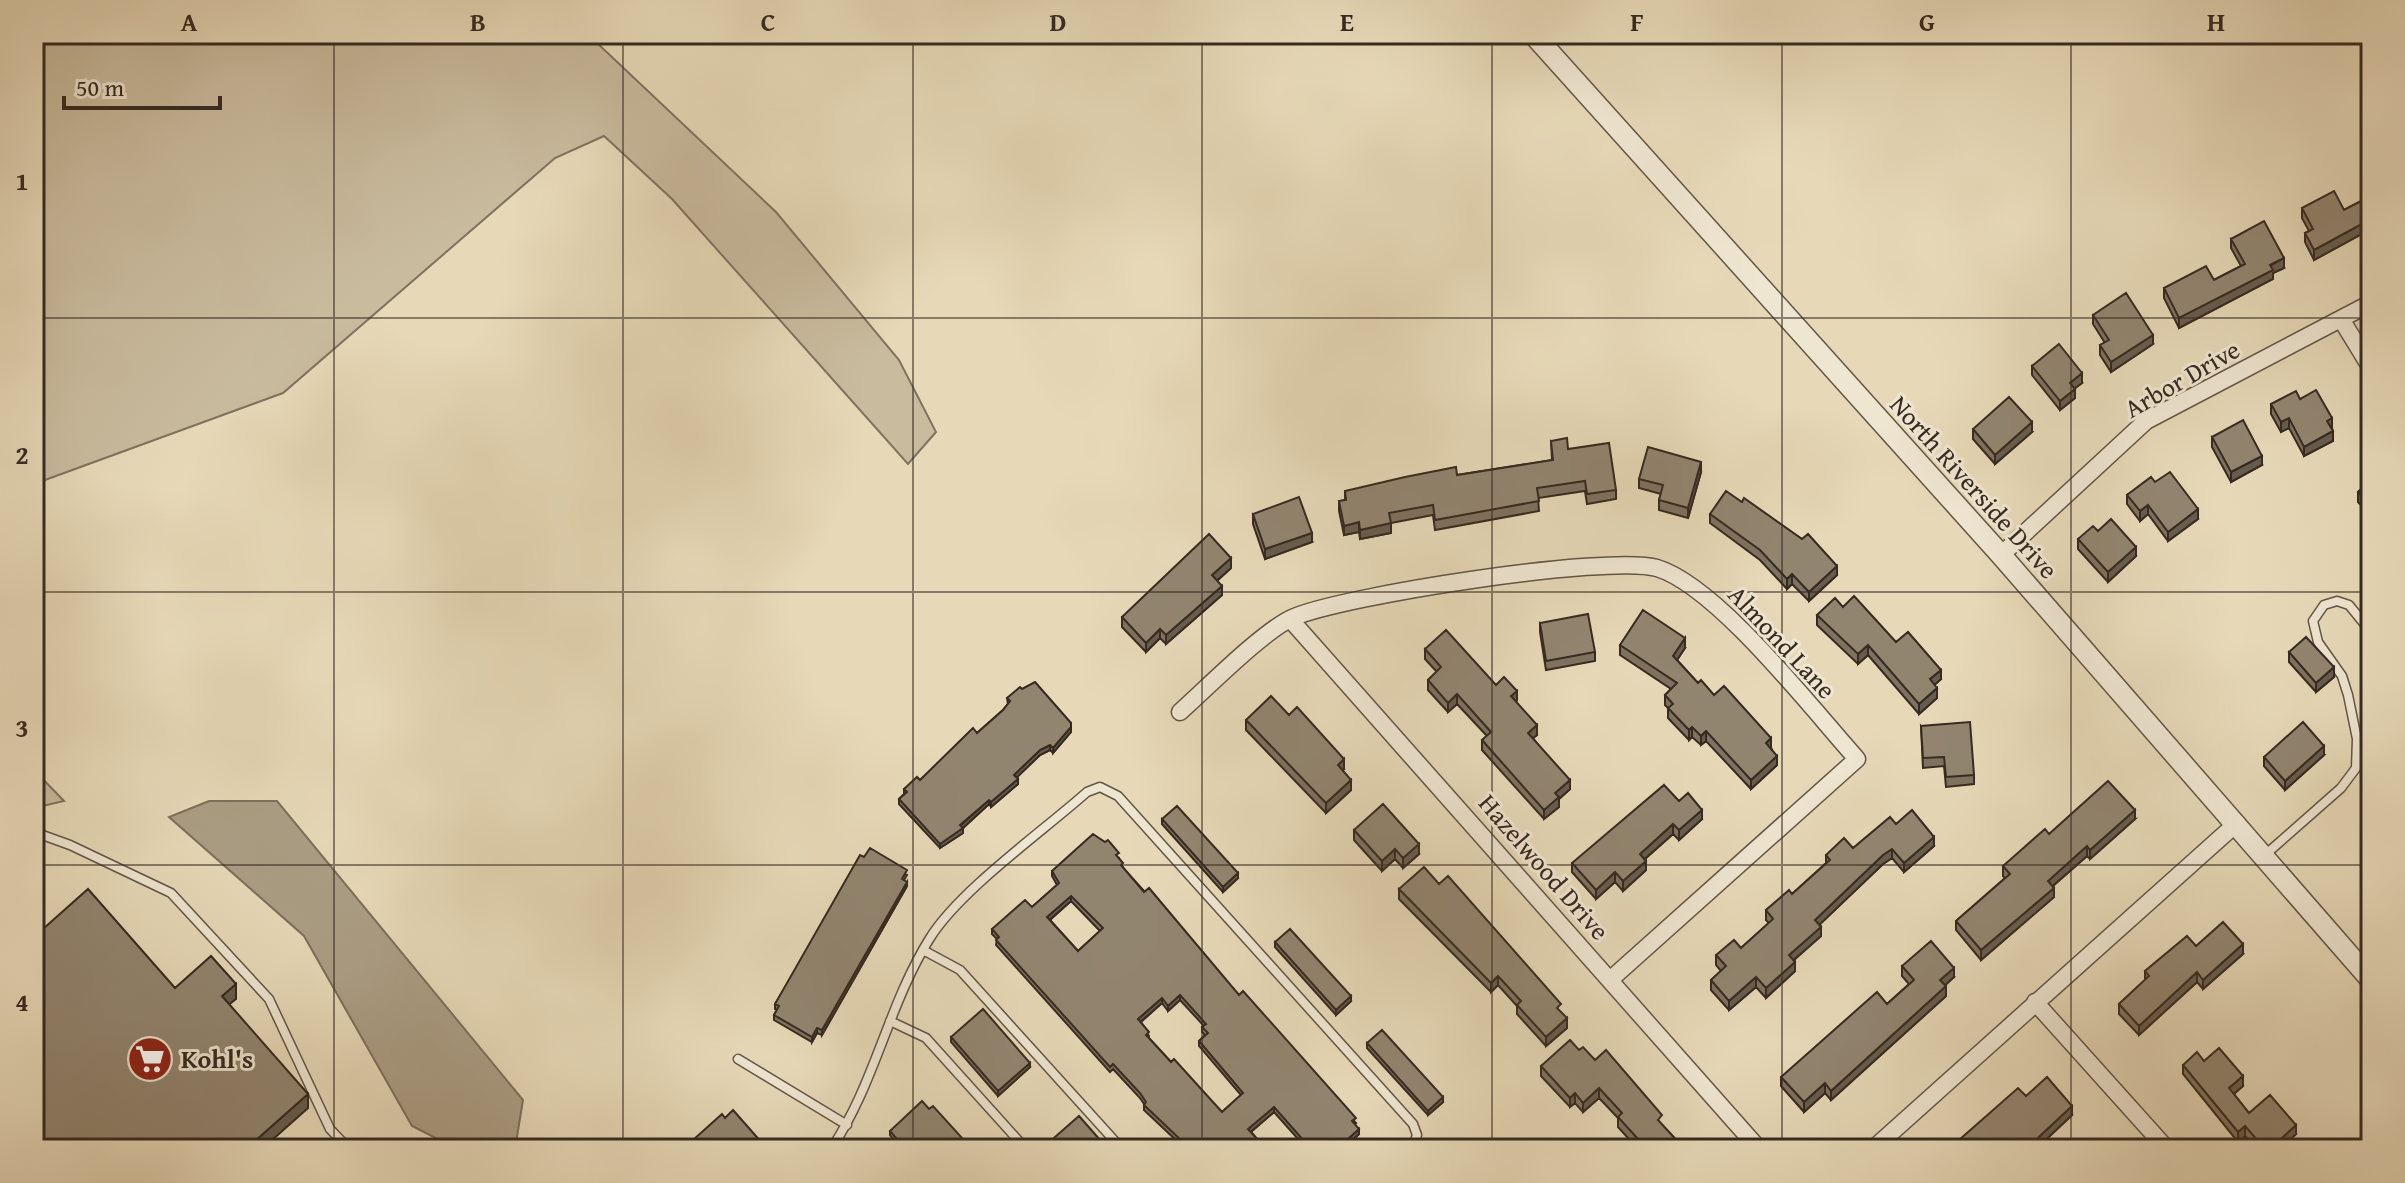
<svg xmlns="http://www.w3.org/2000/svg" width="2405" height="1183" viewBox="0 0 2405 1183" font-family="'Gentium Book Plus',serif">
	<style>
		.green { fill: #c9bb9e; stroke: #807260; stroke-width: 2 }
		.water { fill: #ab9e85; stroke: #7c705d; stroke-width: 2 }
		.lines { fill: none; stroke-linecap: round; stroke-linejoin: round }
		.service-casing { stroke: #625647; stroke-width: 11 }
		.minor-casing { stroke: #625647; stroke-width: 19 }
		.tertiary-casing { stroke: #625647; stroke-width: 23 }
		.service { stroke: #efe6d1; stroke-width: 8 }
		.minor { stroke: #efe6d1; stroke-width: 16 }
		.tertiary { stroke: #efe6d1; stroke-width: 20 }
		.wall { fill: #7e7260; stroke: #362a21; stroke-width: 2; fill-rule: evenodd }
		.shaded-wall { fill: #665d4e; stroke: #362a21; stroke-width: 2 }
		.building { fill: #928570; stroke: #362a21; stroke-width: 2; fill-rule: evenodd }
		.grid { fill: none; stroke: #362a21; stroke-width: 2; stroke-opacity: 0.55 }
		.labels { text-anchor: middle; stroke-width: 6; stroke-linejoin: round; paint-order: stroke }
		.street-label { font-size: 26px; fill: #362a21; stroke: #efe6d1 }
		.poi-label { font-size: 26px; font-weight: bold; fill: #362a21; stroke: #efe6d1; text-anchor: start }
		.neatline { fill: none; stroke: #362a21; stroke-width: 3 }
		.grid-label { font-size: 26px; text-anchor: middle; font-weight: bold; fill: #362a21 }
	</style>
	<rect width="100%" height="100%" fill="#e7d9b8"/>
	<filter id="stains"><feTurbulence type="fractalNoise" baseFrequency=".0025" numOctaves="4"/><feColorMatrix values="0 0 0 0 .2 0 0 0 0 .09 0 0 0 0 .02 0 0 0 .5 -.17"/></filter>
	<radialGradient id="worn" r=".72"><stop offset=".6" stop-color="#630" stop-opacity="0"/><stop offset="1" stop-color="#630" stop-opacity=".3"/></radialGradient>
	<path class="green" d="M34 34H605L597 43 776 212 899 360 936 432 908 464 672 199 604 136 555 158 283 393 34 484Z
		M34 770 64 801 34 808Z"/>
	<path class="water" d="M209 801H277L523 1100 515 1149H457L412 1126 304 936 169 817Z"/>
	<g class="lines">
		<g class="service-casing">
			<path id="service" d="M34 832 70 845 171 893 269 999 330 1129 349 1149
				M2265 855 2341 788 2356 768 2357 739 2348 695 2342 676 2318 642 2313 621 2324 605 2337 601 2349 605 2371 632
				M923 950 960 970 1122 1149
				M890 1021 926 1038 1026 1149
				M738 1059 847 1125
				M831 1149C875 1084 888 1005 930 938 960 890 1042 832 1087 792L1100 787 1118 796 1413 1124 1417 1135 1412 1149"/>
		</g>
		<g class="minor-casing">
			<path id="minor" d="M2341 319 2371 368
				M2001 555 2146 421 2371 303
				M1290 619 1759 1149
				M1180 712C1207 688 1262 632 1292 618 1340 596 1609 554 1657 568 1717 586 1812 709 1857 759L1611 979
				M2035 1002 2167 1149
				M1873 1149 2237 823"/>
		</g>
		<g class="tertiary-casing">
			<path id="tertiary" d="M1533 34 2001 555 2371 980"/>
		</g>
		<use href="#service" class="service"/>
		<use href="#minor" class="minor"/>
		<use href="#tertiary" class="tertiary"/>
	</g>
	<path class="wall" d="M2371 181V229L2314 260 2305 242V233L2309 231 2302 218V208L2344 210 2369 197 2367 192V183Z
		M2231 239 2284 268 2273 273V279L2179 328 2164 298V288L2214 280 2241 266 2231 248Z
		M2093 315 2153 344 2111 372 2100 355V345L2105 343 2093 324Z
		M2032 366 2082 383 2075 388V398L2060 410 2032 375Z
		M2300 399 2332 428 2331 429 2333 441 2304 456 2289 428 2281 432 2271 414V404Z
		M1973 429 2032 432 1995 464 1973 439Z
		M2212 437 2262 465 2231 482 2212 447Z
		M1551 441 1568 449 1616 490V499L1587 504 1585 491 1538 498 1539 511 1435 530 1433 515 1391 523V533L1360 539 1359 532 1344 535 1339 511V501L1345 500V491L1457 475 1552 460Z
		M1701 472 1688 518 1659 510V500L1661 494 1639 488V479Z
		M2371 480V516L2358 502V492Z
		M2155 482 2198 519 2168 541 2148 514 2140 521 2127 504V495Z
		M1742 502 1802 539 1837 575 1809 601 1792 584 1787 589 1760 560 1710 523V514Z
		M1253 514 1312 542 1265 559 1253 524Z
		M2098 531 2136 556 2108 582 2078 549V539Z
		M1231 568 1217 581 1222 595 1166 644 1160 638 1146 652 1122 627V617Z
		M1843 607 1896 642 1941 679 1934 685 1937 698 1919 714 1868 655 1858 664 1817 625V615Z
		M1540 623 1595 652V661L1546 670 1540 632Z
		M1620 645 1685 648 1677 660 1698 683 1714 695 1771 747 1777 765 1751 789 1706 741 1701 745 1692 737 1689 740 1668 718V708L1665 705V695L1671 689 1620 655Z
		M1425 649 1496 685 1517 700 1516 702 1537 735 1533 738 1570 789 1559 799V807L1544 819 1482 750V740L1487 736 1457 704 1448 712 1428 690V680L1437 672 1425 659Z
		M2289 652 2334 677 2316 692 2289 662Z
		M1022 689 1071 723V732L1053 753 1050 750 1040 755 1017 777 1018 784 991 807 989 804 963 828V833L940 848 899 804V799L904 794V789L920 780 977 733 1003 710 1008 704 1007 698Z
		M1289 715 1344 769 1342 770 1351 790 1326 813 1246 730V720Z
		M1921 726 1974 775V784L1946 787 1944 766 1923 768Z
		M2324 755 2285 790 2264 766V757Z
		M1679 801 1702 819 1679 840 1673 834 1645 859 1646 870 1623 891 1615 882 1596 899 1572 872V863Z
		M1162 819 1238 878 1223 892 1162 824Z
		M2135 819 2090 859 2087 856 2053 886 2054 897 1981 960 1956 930V921L2005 878 2003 876V866L2049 834Z
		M1896 824 1934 846 1904 872 1892 858 1883 864 1819 925 1821 936 1794 960 1795 971 1766 998 1756 987 1729 1010 1711 990V980L1721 971 1716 965V955L1741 948 1769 923 1766 920V910L1792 894 1826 863V855L1853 848Z
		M1354 830 1419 854 1403 868 1395 859 1382 871 1354 840Z
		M864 857 907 875 904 880 907 886 822 1035 817 1033 812 1042 774 1020V1015L777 1010 775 1009V1004Z
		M1119 858 1123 868 1356 1123 1354 1124 1359 1134 1343 1149H1307L1274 1112 1251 1132 1266 1149H1179V1143L1144 1110V1104L1140 1098 1113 1069 1110 1072 996 945 997 939 992 934V929L1032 907 1057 885 1052 876V871ZM1071 901 1100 931 1078 951 1050 920ZM1180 1000 1204 1026 1202 1027V1032L1205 1035 1199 1041V1046L1241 1095 1222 1112 1171 1062 1148 1037 1149 1036 1141 1022 1162 1003 1168 1011Z
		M1399 889 1561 1013 1567 1028 1546 1046 1517 1014V1006L1498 985 1491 992 1399 899Z
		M1275 942 1351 1001 1336 1015 1275 947Z
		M2196 946 2243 954 2203 989 2197 982 2139 1035 2119 1014V1004L2145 980V971Z
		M1902 966 1954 977 1945 985 1946 996 1831 1100 1825 1093 1804 1112 1781 1086V1077L1887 1004 1909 984 1902 976Z
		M951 1037 1030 1067 998 1096 951 1042Z
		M1367 1043 1443 1102 1428 1115 1367 1048Z
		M1579 1050 1595 1060 1662 1125 1680 1144 1692 1149H1638L1618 1127V1118L1599 1098 1583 1112 1575 1103 1570 1107 1541 1076V1066Z
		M2204 1061 2243 1086 2234 1094 2249 1113 2296 1134 2280 1149H2257L2245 1136 2238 1142 2183 1074V1065Z
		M2026 1096 2072 1115 2036 1149H1959V1140Z
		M929 1109 972 1149H895L893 1147 894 1141 890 1135V1131Z"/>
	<path class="shaded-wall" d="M2371 219V229L2314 260V250Z
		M2284 258V268L2273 273V279L2179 328V318Z
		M2153 335V344L2111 372V362Z
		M2082 373V383L2070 392V383Z
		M2075 389V398L2060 410V401Z
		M2289 418V428L2281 432V422Z
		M2332 418V428L2327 431V421Z
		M2032 422V432L1995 464V455Z
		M2333 431V441L2304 456V447Z
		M2262 456V465L2231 482V472Z
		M1701 462V472L1688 518V508Z
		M2148 505V514L2140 521V511Z
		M2198 509V519L2168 541V532Z
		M1359 522V532L1344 535V526Z
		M1391 523V533L1360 539V530Z
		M1312 533V542L1265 559V549Z
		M2136 547V556L2108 582V572Z
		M1231 558V568L1212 585V575Z
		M1837 566V575L1809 601V592Z
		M1792 574V584L1787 589V579Z
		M1222 586V595L1166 644V635Z
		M1160 629V638L1146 652V643Z
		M1685 638V648L1673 666V656Z
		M1868 645V655L1858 664V654Z
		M2334 667V677L2316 692V683Z
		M1941 670V679L1930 689V679Z
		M1937 688V698L1919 714V704Z
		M1517 691V700L1511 706V696Z
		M1457 694V704L1448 712V703Z
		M1537 725V735L1528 742V733Z
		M1071 727V732L1053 753V748Z
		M1692 727V737L1689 740V730Z
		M1706 731V741L1701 745V736Z
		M1771 738V747L1766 753V743Z
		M1050 745V750L1040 755 1014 780V775L1040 750Z
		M2324 746V755L2285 790V781Z
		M1777 756V765L1751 789V780Z
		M1344 759V769L1338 775V765Z
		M1018 779V784L991 807V802Z
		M1351 780V790L1326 813V803Z
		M1570 780V789L1559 799V807L1544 819V810L1555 793Z
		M989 800V804L963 828V833L940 848V844Z
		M1702 810V819L1679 840V830Z
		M2135 810V819L2090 859V850Z
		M1673 824V834L1640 863V854Z
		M1934 837V846L1904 872V863Z
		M1419 844V854L1403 868V858Z
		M2087 846V856L2048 890V881Z
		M1395 849V859L1382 871V861Z
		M1892 849V858L1883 864 1815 929V920L1883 855Z
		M1646 861V870L1623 891V881Z
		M1615 872V882L1596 899V890Z
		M1238 873V878L1223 892V887Z
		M907 882V886L822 1035V1030Z
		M2054 888V897L1981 960V950Z
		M1071 896V901L1047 922V917Z
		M1821 927V936L1789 964V955Z
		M2243 944V954L2203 989V980Z
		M1795 962V971L1766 998V988Z
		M1954 968V977L1940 990V980Z
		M2197 972V982L2139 1035V1026Z
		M1498 976V985L1491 992V983Z
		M1756 977V987L1729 1010V1001Z
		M236 984V999L222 1010V996Z
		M1946 986V996L1831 1100V1091Z
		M1180 995V1000L1168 1011V1006Z
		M1351 996V1001L1336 1015V1010Z
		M1162 998V1003L1138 1024V1019Z
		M1567 1018V1028L1546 1046V1037Z
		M817 1028V1033L812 1042V1037Z
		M1030 1063V1067L998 1096V1091Z
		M2243 1076V1086L2229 1098V1088Z
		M1825 1083V1093L1804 1112V1102Z
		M1599 1088V1098L1583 1112V1103Z
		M1575 1093V1103L1570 1107V1098Z
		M308 1094V1108L262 1149H246Z
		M1443 1097V1102L1428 1115V1111Z
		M2072 1106V1115L2036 1149H2026Z
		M1274 1107V1112L1248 1134V1129Z
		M2296 1125V1134L2280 1149H2270Z
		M2245 1126V1136L2238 1142V1132Z
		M1359 1129V1134L1343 1149H1337Z"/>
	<path class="building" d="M2371 181V191L2367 183Z
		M2334 191 2344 210 2371 196V219L2314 250 2305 233 2313 229 2302 208Z
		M2264 221 2284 258 2270 265 2273 270 2179 318 2164 288 2206 266 2214 280 2245 264 2231 239Z
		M2126 293 2153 335 2111 362 2100 345 2109 340 2093 315Z
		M2059 344 2082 373 2070 383 2075 389 2060 401 2032 366Z
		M2316 390 2332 418 2327 421 2333 431 2304 447 2289 418 2281 422 2271 404 2296 391 2300 399Z
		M2009 397 2032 422 1995 455 1973 429Z
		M2243 420 2262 456 2231 472 2212 437Z
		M1567 438 1568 449 1609 443 1616 490 1587 494 1585 481 1537 488 1539 501 1435 520 1433 505 1389 513 1391 523 1360 530 1359 522 1344 526 1339 501 1346 500 1345 491 1405 477 1456 467 1457 475 1553 460 1551 441Z
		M1648 447 1701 462 1688 508 1659 500 1663 485 1639 479Z
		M2170 472 2198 509 2168 532 2148 505 2140 511 2127 495 2151 477 2155 482Z
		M2371 480V506L2358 492Z
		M1726 491 1742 502 1744 498 1802 539 1808 534 1837 566 1809 592 1792 574 1787 579 1760 550 1710 514Z
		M1299 497 1312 533 1265 549 1253 514Z
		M2111 519 2136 547 2108 572 2078 539 2093 526 2098 531Z
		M1209 534 1231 558 1212 575 1222 586 1166 635 1160 629 1146 643 1122 617Z
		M1854 596 1896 642 1908 632 1941 670 1930 679 1937 688 1919 704 1868 645 1858 654 1817 615 1835 598 1843 607Z
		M1643 610 1685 638 1673 656 1698 683 1701 680 1714 695 1724 686 1771 738 1766 743 1777 756 1751 780 1706 731 1701 736 1692 727 1689 730 1668 708 1673 704 1665 695 1677 683 1620 645Z
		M1588 614 1595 652 1546 661 1540 623Z
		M1446 630 1496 685 1504 677 1517 691 1511 696 1537 725 1528 733 1570 780 1555 793 1559 797 1544 810 1482 740 1491 732 1457 694 1448 703 1428 680 1441 667 1425 649Z
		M2306 637 2334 667 2316 683 2289 652Z
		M1035 682 1071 723V727L1053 748 1050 745 1040 750 1014 775 1018 779 991 802 989 800 960 825 963 828 940 844 899 799 907 792 904 789 917 777 920 780 973 728 977 733 1003 710 1010 701 1007 698 1020 687 1022 689Z
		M1271 696 1289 715 1297 707 1344 759 1338 765 1351 780 1326 803 1246 720Z
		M1970 722 1974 775 1946 777 1944 757 1923 758 1921 726Z
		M2303 722 2324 746 2285 781 2264 757Z
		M2108 781 2135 810 2090 850 2087 846 2048 881 2054 888 1981 950 1956 921 2010 874 2003 866 2045 829 2049 834Z
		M1664 785 1679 801 1688 793 1702 810 1679 830 1673 824 1640 854 1646 861 1623 881 1615 872 1596 890 1572 863Z
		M1383 804 1419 844 1403 858 1395 849 1382 861 1354 830Z
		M1177 806 1238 873 1223 887 1162 819Z
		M1912 810 1934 837 1904 863 1892 849 1883 855 1815 920 1821 927 1789 955 1795 962 1766 988 1756 977 1729 1001 1711 980 1726 966 1716 955 1734 940 1741 948 1773 919 1766 910 1789 890 1792 894 1830 860 1826 855 1844 838 1853 848 1890 817 1896 824Z
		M1093 834 1105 842 1108 840 1119 853 1116 855 1123 863 1121 865 1144 892 1149 888 1239 995 1243 991 1356 1118 1352 1121 1359 1129 1337 1149H1311L1274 1107 1248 1129 1266 1149H1184L1179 1143 1182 1141 1144 1105 1146 1102 1140 1093 1113 1064 1110 1067 996 940 999 937 992 929 1025 900 1032 907 1059 883 1052 871ZM1071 896 1103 928 1078 951 1047 917ZM1180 995 1206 1024 1202 1027 1208 1033 1199 1041 1243 1093 1222 1112 1174 1059 1171 1062 1146 1035 1149 1032 1138 1019 1162 998 1168 1006Z
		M870 848 907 870 902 879 907 882 822 1030 817 1028 812 1037 774 1015 779 1006 775 1004 860 855 864 857Z
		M1424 867 1439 884 1448 876 1561 1004 1557 1008 1567 1018 1546 1037 1517 1005 1521 1001 1498 976 1491 983 1399 889Z
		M88 889 175 988 211 956 236 984 222 996 308 1094 246 1149H34V937Z
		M2223 922 2243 944 2203 980 2197 972 2139 1026 2119 1004 2149 976 2145 971 2187 936 2196 946Z
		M1290 929 1351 996 1336 1010 1275 942Z
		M1931 941 1954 968 1940 980 1946 986 1831 1091 1825 1083 1804 1102 1781 1077 1877 992 1887 1004 1914 980 1902 966Z
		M983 1009 1030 1063 998 1091 951 1037Z
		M1382 1030 1443 1097 1428 1111 1367 1043Z
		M1570 1040 1579 1050 1583 1047 1595 1060 1606 1050 1662 1115 1658 1120 1680 1144 1684 1140 1692 1149H1647L1618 1117 1622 1113 1599 1088 1583 1103 1575 1093 1570 1098 1541 1066Z
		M2219 1048 2243 1076 2229 1088 2249 1113 2270 1095 2296 1125 2270 1149H2265L2245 1126 2238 1132 2183 1065 2197 1052 2204 1061Z
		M2047 1077 2072 1106 2026 1149H1968L1959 1140 2018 1088 2026 1096Z
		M922 1101 929 1109 933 1106 972 1149H900L893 1142 897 1139 890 1131Z
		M733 1110 762 1143 755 1149H683L722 1114 725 1118Z
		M1079 1116 1108 1149H1052L1047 1144Z"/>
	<path class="grid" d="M334 34V1149M623 34V1149M913 34V1149M1202 34V1149M1492 34V1149M1782 34V1149M2071 34V1149M34 318H2371M34 592H2371M34 865H2371"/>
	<defs>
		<g id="supermarket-disc" transform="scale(2.3)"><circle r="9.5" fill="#8f2418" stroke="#efe6d1"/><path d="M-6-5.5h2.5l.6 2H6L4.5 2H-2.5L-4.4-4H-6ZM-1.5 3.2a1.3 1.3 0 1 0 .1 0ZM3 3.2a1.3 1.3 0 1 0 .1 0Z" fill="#fff"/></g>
	</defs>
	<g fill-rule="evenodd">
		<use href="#supermarket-disc" x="150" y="1059"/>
	</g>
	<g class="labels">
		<g class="street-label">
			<text transform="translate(2182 379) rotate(-30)" y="9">Arbor Drive</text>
			<text transform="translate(1974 487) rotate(48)" y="9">North Riverside Drive</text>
			<text transform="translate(1782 642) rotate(47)" y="9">Almond Lane</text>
			<text transform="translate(1544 867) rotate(49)" y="9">Hazelwood Drive</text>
		</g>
		<g class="poi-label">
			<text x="181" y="1068">Kohl's</text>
		</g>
	</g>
	<rect width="2405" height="1183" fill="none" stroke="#e7d9b8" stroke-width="88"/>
	<path d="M64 96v12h156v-12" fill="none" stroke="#362a21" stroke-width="4"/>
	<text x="76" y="96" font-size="24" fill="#362a21" stroke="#efe6d1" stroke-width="6" paint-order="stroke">50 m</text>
	<rect x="44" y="44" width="2317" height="1095" class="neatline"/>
	<g class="grid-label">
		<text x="189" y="31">A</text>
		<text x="478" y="31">B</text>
		<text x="768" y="31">C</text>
		<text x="1058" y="31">D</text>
		<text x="1347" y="31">E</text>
		<text x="1637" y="31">F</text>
		<text x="1927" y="31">G</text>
		<text x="2216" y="31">H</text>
		<text x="22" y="190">1</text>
		<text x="22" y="464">2</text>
		<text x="22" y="737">3</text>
		<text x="22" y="1011">4</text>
	</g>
	<rect width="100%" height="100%" filter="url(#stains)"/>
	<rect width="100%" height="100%" fill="url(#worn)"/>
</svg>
